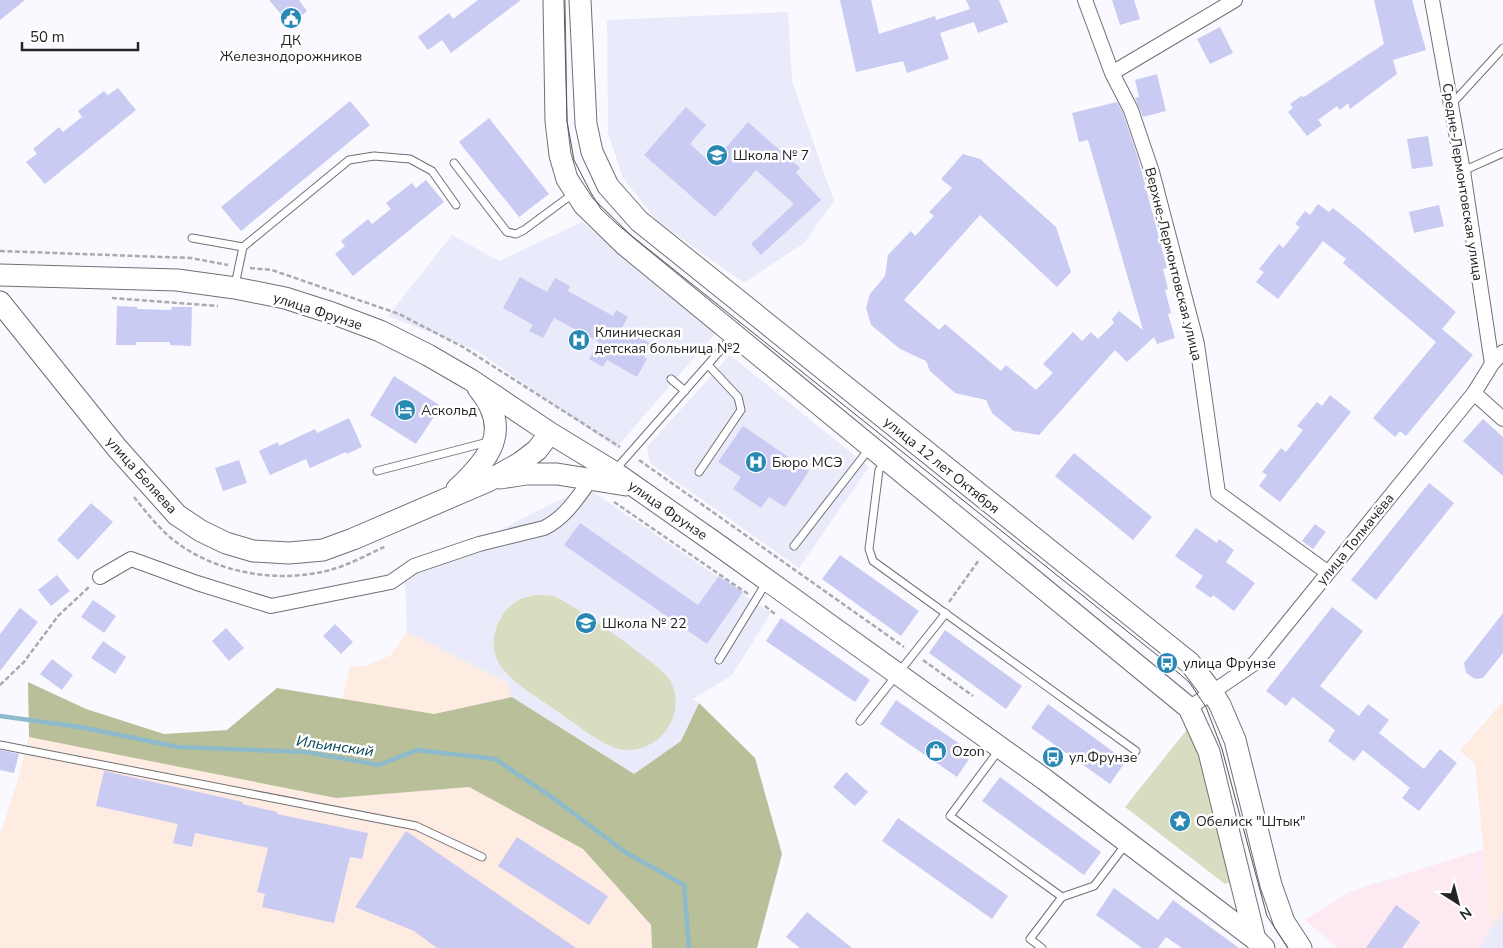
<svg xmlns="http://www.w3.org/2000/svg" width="1503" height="948" viewBox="0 0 1503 948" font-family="'Nunito Sans',sans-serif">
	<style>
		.commercial { fill: #fde9f1 }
		.industrial { fill: #feebe2 }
		.built { fill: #eaebfa }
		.green { fill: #d8ddc2 }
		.forest { fill: #b9bf98 }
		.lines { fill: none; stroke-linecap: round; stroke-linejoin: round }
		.stream { stroke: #8dbbcc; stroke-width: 4.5 }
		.building { fill: #cacbf2 }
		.service-casing { stroke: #707076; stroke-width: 9 }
		.minor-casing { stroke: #707076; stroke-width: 16 }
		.primary-casing { stroke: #707076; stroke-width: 23 }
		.path { stroke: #ababaf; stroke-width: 2.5; stroke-dasharray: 5 2.5; stroke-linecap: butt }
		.service { stroke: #fff; stroke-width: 7 }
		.minor { stroke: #fff; stroke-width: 14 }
		.primary { stroke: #fff; stroke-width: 21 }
		.tram { stroke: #565659; stroke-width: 1 }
		.labels { text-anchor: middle; stroke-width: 5; stroke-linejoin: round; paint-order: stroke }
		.poi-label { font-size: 14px; fill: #232325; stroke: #fff; text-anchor: start }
		.street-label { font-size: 14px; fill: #232325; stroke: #fff }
		.water-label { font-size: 15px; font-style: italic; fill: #004456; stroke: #fff }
	</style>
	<rect width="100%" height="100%" fill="#f9f9ff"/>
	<path class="commercial" d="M1484 849 1491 929 1479 948H1338L1305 920 1349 892Z"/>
	<path class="industrial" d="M407 632 508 683 512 697 434 714 342 699 350 667 365 666 391 655Z
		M1503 701V910L1491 929 1475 763 1460 751Z
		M29 737 336 798 469 787 583 849 651 926 652 948H0V835L17 782Z"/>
	<path class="built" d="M788 12 792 81 834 201 804 243 744 283 658 222 623 178 608 133 607 20Z
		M582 222 719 329 616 448 476 350 388 316 452 235 499 261Z
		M730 355 869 467 799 568 650 463 647 447Z
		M586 487 771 613 732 675 693 699 699 703 681 741 634 774 512 697 508 683 407 632 405 577Z
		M1503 910V948H1479Z"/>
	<path class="green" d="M534 595C540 595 547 595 553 596 569 601 661 665 669 679 677 691 678 709 671 722 665 736 653 745 638 749 632 751 621 750 615 748 595 740 576 724 558 712 539 698 516 686 502 668 486 647 495 615 516 602 521 598 528 597 534 595Z
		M1201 712 1237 880 1225 884 1125 807Z"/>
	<path class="forest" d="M28 682 86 709 164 734 227 730 277 688 434 714 512 697 634 774 681 741 699 703 755 758 782 854 757 948H652L651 925 583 849 469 787 336 798 29 737Z"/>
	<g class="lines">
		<path class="stream" d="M0 716 80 727 178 747 306 752 379 765 417 750 495 759 553 798 625 852 684 885 689 948"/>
	</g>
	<path class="building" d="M0 0H25L0 20Z
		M269 0H299L307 11 290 25Z
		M478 0H521L451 53 442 40 428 50 418 37 449 13 453 19Z
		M840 0H871L879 34 935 16 936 20 970 9 966 0H999L1008 22 978 33 974 22 940 33 949 59 907 73 903 61 856 72Z
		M1112 0H1134L1140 19 1120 25Z
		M1374 0H1412L1426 50 1393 60 1397 74 1350 109 1348 103 1340 110 1337 106 1318 120 1322 125 1307 136 1288 112 1293 108 1290 104 1301 96 1304 97 1384 44Z
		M1220 27 1233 53 1210 64 1197 39Z
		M1157 74 1166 111 1143 117 1135 98 1139 97 1135 80Z
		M118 88 136 110 45 184 26 162 37 154 33 149 59 127 63 132 82 117 78 111 104 91 108 95Z
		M350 101 370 125 241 231 221 207Z
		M1117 102 1123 113 1138 158 1167 268 1163 269 1168 289 1165 290 1171 313 1168 314 1175 338 1157 344 1154 337 1127 362 1115 350 1039 435 1014 431 992 413 986 400 955 393 930 371 926 361 900 349 871 325 866 308 870 294 885 276 888 255 911 231 915 236 934 216 929 212 952 188 941 179 963 154 980 159 1056 227 1071 272 1057 287 980 215 904 300 939 330 945 324 1001 371 1006 365 1036 390 1053 373 1043 364 1073 332 1082 341 1091 332 1098 339 1114 323 1112 319 1119 311 1143 330 1088 140 1079 142 1072 113Z
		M686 107 706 125 690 144 712 164 748 122 800 168 796 173 821 200 761 255 751 244 794 204 756 170 715 217 644 155Z
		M489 118 549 194 519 217 459 142Z
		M1428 136 1433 166 1412 169 1407 139Z
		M426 180 444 202 353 276 335 254 345 246 341 241 368 219 372 224 391 209 386 203 412 183 416 188Z
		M1318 204 1329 212 1333 208 1357 227 1456 312 1442 329 1473 355 1406 436 1400 431 1395 437 1373 418 1436 342 1343 263 1346 259 1323 241 1278 299 1256 282 1264 272 1259 269 1279 244 1283 248 1300 227 1295 224 1305 211 1310 215Z
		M1439 205 1444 226 1414 233 1409 212Z
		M520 277 547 292 555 278 570 286 568 291 613 316 616 310 628 317 622 328 652 344 644 357 647 359 637 377 607 360 603 367 589 359 599 342 554 318 543 338 529 331 533 325 503 308Z
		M117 306 137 307V309L171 310 172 307H192L191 346 170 345V342H136V345H116Z
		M394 376 441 406 416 444 370 415Z
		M1330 395 1351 412 1280 502 1259 486 1267 475 1262 472 1281 448 1286 452 1303 430 1297 426 1317 402 1322 406Z
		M349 418 362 447 347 454 346 452 310 468 306 459 270 475 259 451 278 442 279 446 315 429 317 433Z
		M1483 419 1503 437V476L1463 441Z
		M743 426 809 471 785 507 769 497 761 508 733 489 741 477 718 462Z
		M1074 453 1152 517 1133 540 1055 476Z
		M239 460 247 483 223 491 215 468Z
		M1429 483 1454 503 1376 600 1351 580Z
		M91 503 113 522 78 560 57 540Z
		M580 523 698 605 719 576 743 592 707 644 564 545Z
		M1315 524 1326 532 1313 549 1302 541Z
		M1196 528 1217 543 1219 539 1234 550 1226 562 1255 583 1234 611 1213 595 1211 598 1195 587 1203 576 1175 556Z
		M840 555 919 611 901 636 822 579Z
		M57 575 70 591 51 606 38 590Z
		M93 600 116 616 104 633 81 617Z
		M1332 607 1363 631 1320 686 1359 716 1368 704 1389 720 1379 733 1424 769 1440 749 1457 763 1419 811 1402 798 1410 788 1363 750 1354 761 1328 741 1335 730 1293 697 1286 706 1266 691Z
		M20 608 38 622 0 671V634Z
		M1503 613V653L1483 678 1475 679 1466 673 1464 663Z
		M781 618 870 680 855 702 766 641Z
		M335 624 353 642 341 654 323 636Z
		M226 628 244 648 229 661 212 641Z
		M945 630 1022 686 1006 709 929 653Z
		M103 641 126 657 115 674 91 658Z
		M52 659 73 675 62 690 40 674Z
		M896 700 973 753 957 777 880 724Z
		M1048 704 1126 761 1110 784 1031 728Z
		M0 750 19 754 14 773 0 770Z
		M104 771 243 802 242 804 277 812V814L368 833 362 859 350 857 334 923 262 907 265 894 257 892 268 848 195 833 192 847 173 843 178 824 96 806Z
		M846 772 868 792 855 806 833 787Z
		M1000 777 1101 852 1084 875 982 801Z
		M898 818 1008 896 992 919 882 841Z
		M406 831 576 948H437L414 931 355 907Z
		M517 837 608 896 589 925 498 866Z
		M1114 888 1158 920 1173 900 1239 948H1182L1166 937 1158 948H1142L1096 915Z
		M1396 905 1420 922 1402 948H1366Z
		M807 912 852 948H800L786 937Z"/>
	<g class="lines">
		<g class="service-casing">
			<path id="service" d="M1451 105 1503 48
				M454 163 507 232 516 234 524 230 574 193
				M1463 171 1503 153
				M192 238 243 247
				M235 285 243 247 349 160 374 156 410 159 432 171 456 205
				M671 379 685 391
				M885 462 879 470 869 549 873 561 1136 751
				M616 469 732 337
				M377 471 488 442
				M699 472 741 410 738 397 708 365
				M794 546 869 449
				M719 660 766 583
				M860 721 946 613
				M0 745 416 826 482 857
				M999 750 950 816 1062 897
				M1042 948 1030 939 1062 897 1094 886 1126 844"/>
		</g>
		<g class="minor-casing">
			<path id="minor" d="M1085 0 1112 73 1131 110 1152 172 1197 344 1218 493 1327 572
				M1432 0 1463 171 1492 364
				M1112 73 1235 0
				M1474 393 1503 419
				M100 577 131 559 197 583 271 606 391 582 414 566 479 544 544 528C565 518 578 497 591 479
				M1189 708 1255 663 1474 393 1492 364 1503 352"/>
		</g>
		<g class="primary-casing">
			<path id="primary" d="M554 0 556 121 560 155 567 179 584 205 625 245 1189 708 1209 752 1255 939
				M580 0 586 124 592 152 608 186 639 221 1190 663 1212 692 1220 705 1235 740 1271 885 1284 922 1301 948
				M0 275 177 280 235 288 285 298 332 313 380 331 428 355 471 380 550 433 614 472 721 547 1044 779 1255 939 1264 948
				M0 302 117 448 177 515 201 531 226 543 253 551 289 553 323 550 353 539 488 481 520 463 537 450 550 433
				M500 478 526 474H557L626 485
				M457 489C490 458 513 430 478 388"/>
		</g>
		<path class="path" d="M0 251 191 258 228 265
			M250 268 272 270 399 314 463 347 620 447
			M112 298 218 306
			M639 460 904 647
			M134 497C146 512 160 530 176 542 217 573 276 583 326 571 347 566 367 555 386 546
			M614 502 748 594
			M949 602 979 560
			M765 606 775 614
			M923 660 973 696
			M0 685 24 662 58 616 89 587"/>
		<use href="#service" class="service"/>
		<use href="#minor" class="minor"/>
		<use href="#primary" class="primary"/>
		<path class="tram" d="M564 0 567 121 574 160 591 193 601 209 618 225 1167 663 1189 682 1206 707 1222 749 1267 916 1288 948"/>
	</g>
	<defs>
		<g id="civic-disc" transform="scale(1.125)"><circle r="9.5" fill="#2a89b4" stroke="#fff"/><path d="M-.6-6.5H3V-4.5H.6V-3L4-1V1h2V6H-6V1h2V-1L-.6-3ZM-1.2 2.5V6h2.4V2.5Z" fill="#fff"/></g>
		<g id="school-disc" transform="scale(1.125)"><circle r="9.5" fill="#2a89b4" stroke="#fff"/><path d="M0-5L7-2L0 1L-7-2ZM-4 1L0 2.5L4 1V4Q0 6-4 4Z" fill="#fff"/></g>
		<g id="hospital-disc" transform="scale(1.125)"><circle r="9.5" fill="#2a89b4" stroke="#fff"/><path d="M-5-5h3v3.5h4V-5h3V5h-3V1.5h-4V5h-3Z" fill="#fff"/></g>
		<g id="hotel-disc" transform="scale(1.125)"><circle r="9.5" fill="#2a89b4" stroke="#fff"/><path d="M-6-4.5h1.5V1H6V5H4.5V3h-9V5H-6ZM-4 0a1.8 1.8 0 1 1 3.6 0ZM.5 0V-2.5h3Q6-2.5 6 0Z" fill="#fff"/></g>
		<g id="bus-disc" transform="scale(1.125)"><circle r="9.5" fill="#2a89b4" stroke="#fff"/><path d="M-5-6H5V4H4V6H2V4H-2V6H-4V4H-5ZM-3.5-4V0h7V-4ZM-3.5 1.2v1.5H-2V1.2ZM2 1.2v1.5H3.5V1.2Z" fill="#fff"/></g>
		<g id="shop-disc" transform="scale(1.125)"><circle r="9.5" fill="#2a89b4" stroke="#fff"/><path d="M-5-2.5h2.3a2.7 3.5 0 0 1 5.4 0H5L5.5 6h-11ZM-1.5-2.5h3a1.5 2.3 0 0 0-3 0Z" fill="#fff"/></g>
		<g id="sight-disc" transform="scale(1.125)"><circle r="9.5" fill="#2a89b4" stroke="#fff"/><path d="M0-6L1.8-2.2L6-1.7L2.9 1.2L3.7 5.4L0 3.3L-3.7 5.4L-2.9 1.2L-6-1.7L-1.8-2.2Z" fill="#fff"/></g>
	</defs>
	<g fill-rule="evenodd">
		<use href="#civic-disc" x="291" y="18"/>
		<use href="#school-disc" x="717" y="155"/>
		<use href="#hospital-disc" x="579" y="340"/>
		<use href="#hotel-disc" x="405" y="410"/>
		<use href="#hospital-disc" x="756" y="462"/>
		<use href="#school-disc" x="586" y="623"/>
		<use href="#bus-disc" x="1167" y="663"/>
		<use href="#shop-disc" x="936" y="751"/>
		<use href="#bus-disc" x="1053" y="757"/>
		<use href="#sight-disc" x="1180" y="821"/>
	</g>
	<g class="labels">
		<g class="poi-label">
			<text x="291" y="45" text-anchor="middle">ДК<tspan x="291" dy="16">Железнодорожников</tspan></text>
			<text x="733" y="160">Школа № 7</text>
			<text x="595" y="337">Клиническая<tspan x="595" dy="16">детская больница №2</tspan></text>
			<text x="421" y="415">Аскольд</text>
			<text x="772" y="467">Бюро МСЭ</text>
			<text x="602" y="628">Школа № 22</text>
			<text x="1183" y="668">улица Фрунзе</text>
			<text x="952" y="756">Ozon</text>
			<text x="1069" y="762">ул.Фрунзе</text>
			<text x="1196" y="826">Обелиск "Штык"</text>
		</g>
		<g class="street-label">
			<text transform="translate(1463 182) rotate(81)" y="5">Средне-Лермонтовская улица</text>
			<text transform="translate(1174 264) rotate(76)" y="5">Верхне-Лермонтовская улица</text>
			<text transform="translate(318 311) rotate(18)" y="5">улица Фрунзе</text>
			<text transform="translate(942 465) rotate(39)" y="5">улица 12 лет Октября</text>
			<text transform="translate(142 475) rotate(48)" y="5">улица Беляева</text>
			<text transform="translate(668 510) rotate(35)" y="5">улица Фрунзе</text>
			<text transform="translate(1355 539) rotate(-51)" y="5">улица Толмачёва</text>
		</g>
		<g class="water-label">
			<text transform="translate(335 746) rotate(8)" y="5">Ильинский</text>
		</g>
	</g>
	<g transform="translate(1458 903) rotate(144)" stroke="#ffffff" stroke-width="4" paint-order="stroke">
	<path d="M0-4L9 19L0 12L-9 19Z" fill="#232325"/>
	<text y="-8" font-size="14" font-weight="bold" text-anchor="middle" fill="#232325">N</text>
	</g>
	<path d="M22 42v8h116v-8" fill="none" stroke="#232325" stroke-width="2.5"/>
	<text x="30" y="42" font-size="15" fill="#232325" stroke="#ffffff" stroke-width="4" paint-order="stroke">50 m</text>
</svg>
